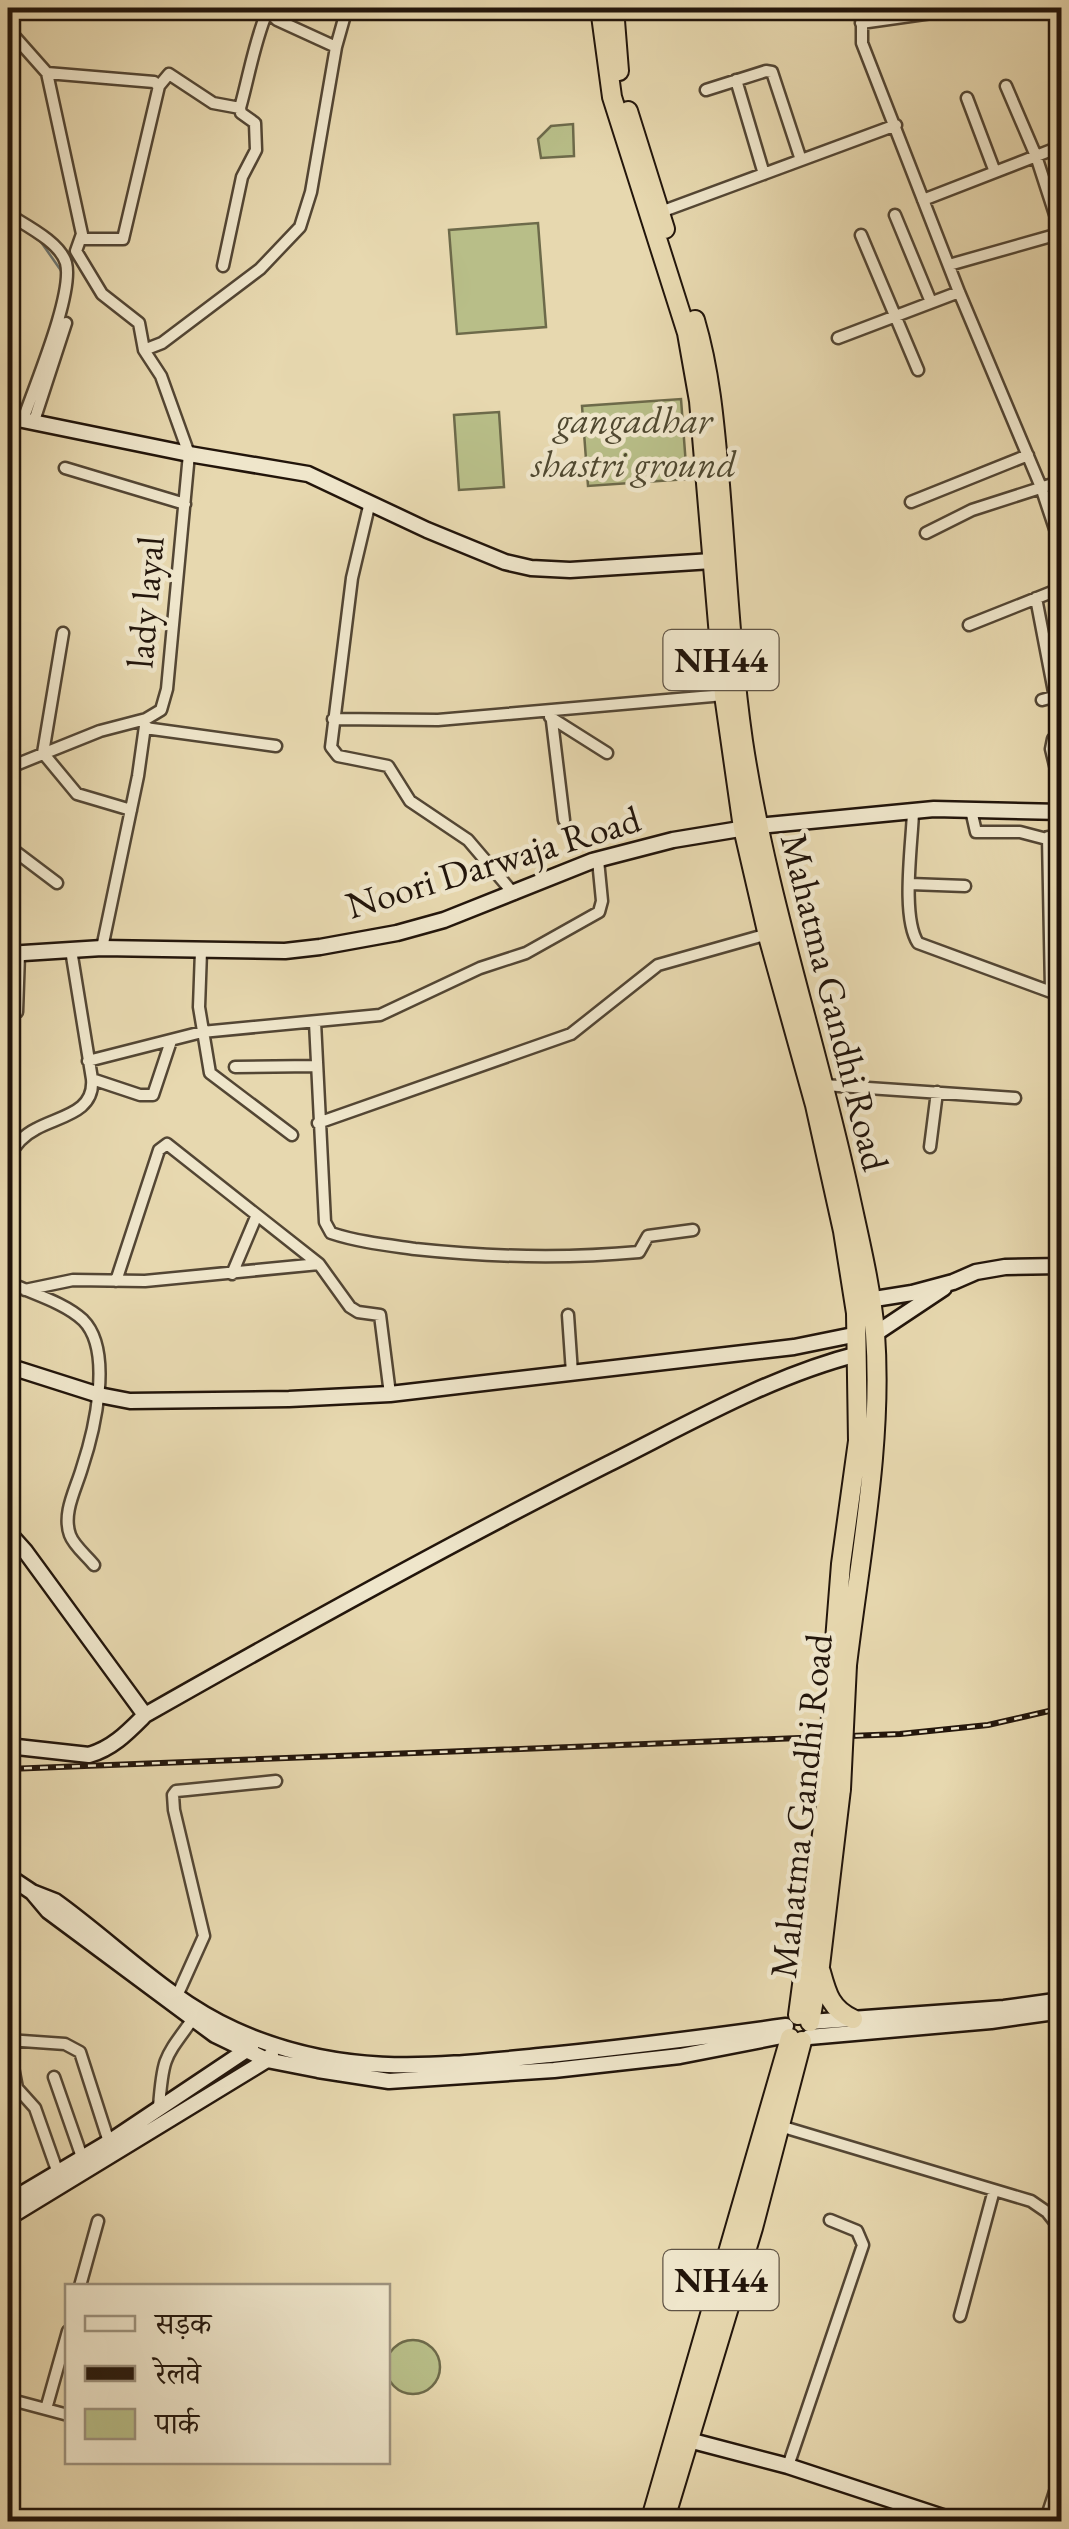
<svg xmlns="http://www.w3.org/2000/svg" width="1069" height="2529" viewBox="0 0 1069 2529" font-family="'EB Garamond','Noto Serif Devanagari',serif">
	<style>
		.green { fill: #b8be88; stroke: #6d6a4a; stroke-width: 2.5 }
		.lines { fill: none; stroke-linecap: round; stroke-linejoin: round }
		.stream { stroke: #6c7672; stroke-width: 2.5 }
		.street-casing { stroke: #534634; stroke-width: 15 }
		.secondary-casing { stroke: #22150b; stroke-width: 19 }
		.highway-casing { stroke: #22150b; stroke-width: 22 }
		.street { stroke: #efe6cb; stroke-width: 10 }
		.secondary { stroke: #efe6cb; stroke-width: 14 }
		.highway { stroke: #e7d8af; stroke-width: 18 }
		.rail-casing { stroke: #22150b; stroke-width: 6 }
		.rail { stroke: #efe6cb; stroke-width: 2.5; stroke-dasharray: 8; stroke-linecap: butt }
		.highway-bridge-casing { stroke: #22150b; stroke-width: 22; stroke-linecap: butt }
		.highway-bridge { stroke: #e7d8af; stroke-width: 18 }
		.labels { text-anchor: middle; stroke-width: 9; stroke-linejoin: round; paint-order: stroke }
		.shield { fill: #efe6cb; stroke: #605445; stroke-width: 2.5 }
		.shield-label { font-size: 35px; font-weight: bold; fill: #22150b }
		.park-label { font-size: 38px; font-style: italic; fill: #4f4830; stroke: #efe6cb }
		.street-label { font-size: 38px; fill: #22150b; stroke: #efe6cb }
	</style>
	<rect width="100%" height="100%" fill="#e7d8af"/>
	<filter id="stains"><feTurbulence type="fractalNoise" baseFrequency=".002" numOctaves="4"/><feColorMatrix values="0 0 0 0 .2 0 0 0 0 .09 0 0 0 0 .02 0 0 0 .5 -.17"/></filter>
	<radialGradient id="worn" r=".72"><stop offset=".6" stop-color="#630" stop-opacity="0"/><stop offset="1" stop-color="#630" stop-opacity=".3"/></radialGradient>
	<path class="green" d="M573 124 574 156 541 158 538 139 551 126Z
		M538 223 546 327 457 334 449 230Z
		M681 399 687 479 588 486 582 406Z
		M499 412 504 487 459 490 454 415Z
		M386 2367a27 27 0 1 1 54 0a27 27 0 1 1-54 0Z"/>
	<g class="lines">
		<path class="stream" d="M16 224 41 242 62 272"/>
		<g class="street-casing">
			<path id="street" d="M265 8 277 20 336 47
				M862 8V43L959 292 1041 487 1062 550
				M861 23 967 8
				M8 29 47 73 82 234 76 251 102 294 139 323 144 350 161 376 189 454 167 689 161 710 146 719 100 731 8 768
				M47 73 154 82 159 86 123 239H81
				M736 80 764 174
				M159 86 169 74 213 103 240 108
				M1006 86 1036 156 1061 233
				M706 90 766 71 772 72 801 160
				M967 98 995 172
				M923 200 1062 146
				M658 213 896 125
				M8 214C25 225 60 242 66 263 74 294 34 387 23 420
				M895 215 931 302
				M861 235 918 370
				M949 265 1062 233
				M223 266 242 177 256 150 255 123 241 113 240 108C249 76 254 43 267 12
				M838 338 959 292
				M144 350 162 343 260 269 300 227 311 192 336 47 347 8
				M34 421 66 323
				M65 468 185 504
				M370 502 352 578 331 747 338 756 388 766 410 801 468 840 514 894
				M911 502 1028 455
				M926 533 972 510 1062 481
				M1036 598 1055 697
				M969 625 1062 588
				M63 633 43 753 77 794 131 810
				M1042 700 1061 695
				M550 717 607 753
				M333 719 438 720 724 695
				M552 721 564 820
				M145 728 276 746
				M1062 736 1053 739 1051 749 1062 794
				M971 810 976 832H1020L1062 843
				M913 812C912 844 901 917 918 943L1062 996
				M1048 837 1051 990
				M8 846 57 883
				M910 884 965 886
				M102 948 138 776 146 719
				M201 951 199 1007 210 1073 292 1135
				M17 1012 19 954
				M315 1022 325 1222 331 1233C358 1242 387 1245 415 1249 490 1257 563 1259 639 1252L648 1236 693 1230
				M88 1061 202 1032 380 1015 480 968 526 953 599 912 602 901 598 860
				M235 1067 315 1066
				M92 1079 140 1095H153L171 1041
				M824 1085 1015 1098
				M318 1123 571 1034 658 965 768 934
				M930 1147 937 1092
				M8 1158C14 1146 24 1135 36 1129 59 1116 95 1113 92 1079L71 950
				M232 1274 256 1217
				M116 1281 159 1150 167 1144 319 1264 350 1307 358 1312 380 1315 390 1394
				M8 1282C30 1293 64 1302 83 1320 114 1351 94 1432 82 1468 76 1489 62 1513 70 1535 74 1546 87 1556 94 1565
				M25 1290 73 1280 145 1281 319 1264
				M568 1315 572 1373
				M177 1996 204 1936 174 1810 173 1795 176 1791 187 1790 276 1781
				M8 2040 65 2044 80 2052 109 2142
				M8 2041 17 2088 35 2108 59 2176
				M54 2077 83 2160
				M159 2107C163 2054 165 2058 195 2016
				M780 2126 1031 2201 1047 2212 1062 2231
				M80 2286 98 2221
				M960 2316 994 2190
				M8 2399 68 2415
				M46 2409 68 2331
				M788 2466 863 2245 857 2231 830 2220
				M1045 2522 1062 2470"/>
		</g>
		<g class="secondary-casing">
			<path id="secondary" d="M8 417 189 454 308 474 427 530 505 562 531 568 570 570 712 561
				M8 954 102 948 285 951 320 947 397 933 444 920 592 861 673 840 758 826 934 809 1062 812
				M862 1301 912 1293 953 1282 976 1272 1005 1267 1062 1266
				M875 1334 944 1288
				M8 1366 99 1395 130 1401 289 1399 390 1394 794 1347 858 1334
				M8 1532 25 1551 145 1715
				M8 1746 89 1755C113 1748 128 1732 145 1715 298 1628 451 1543 608 1464 688 1424 771 1376 858 1354
				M8 1876 32 1892 55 1901C115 1944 168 2000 235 2030 344 2079 437 2066 550 2055 629 2047 707 2037 786 2026
				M32 1892 48 1911 215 2035 267 2060 318 2070 389 2081 554 2070 680 2056 787 2035
				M810 2022 1004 2008 1062 2000
				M809 2037 991 2021 1062 2011
				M8 2202 109 2142 251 2047
				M8 2218 267 2060 271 2055
				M681 2438 788 2466 958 2522"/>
		</g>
		<g class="highway-casing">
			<path id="highway" d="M600 8 612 97 687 333 699 401 724 695 743 828 769 940 815 1105 843 1231 856 1313 858 1441 841 1564 833 1666
				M614 8 619 71
				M628 111 665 229
				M695 320C711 374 715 429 720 485 727 570 731 657 743 741 766 894 816 1040 849 1191 859 1238 871 1285 875 1333 883 1442 860 1556 847 1665
				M821 1972C827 1994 831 2009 853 2019
				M798 2015 828 1789
				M810 2022 820 1966 841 1789
				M650 2522 790 2038
				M664 2522 753 2228 802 2041"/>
		</g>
		<use href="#street" class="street"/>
		<use href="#secondary" class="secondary"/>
		<use href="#highway" class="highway"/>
		<g class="rail-casing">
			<path id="rail" d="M8 1769 900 1734 988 1725 1062 1708"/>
		</g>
		<use href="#rail" class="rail"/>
		<g class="highway-bridge-casing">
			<path id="highway-bridge" d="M828 1789 833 1666
				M841 1789 847 1665"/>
		</g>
		<use href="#highway-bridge" class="highway-bridge"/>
	</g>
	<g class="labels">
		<g class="shield">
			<rect x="663.5" y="630" width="115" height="60" rx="8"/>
			<rect x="663.5" y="2250" width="115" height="60" rx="8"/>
		</g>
		<g class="shield-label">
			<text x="721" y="672">NH44</text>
			<text x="721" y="2292">NH44</text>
		</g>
		<g class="park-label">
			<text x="634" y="433">gangadhar<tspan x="634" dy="44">shastri ground</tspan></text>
		</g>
		<g class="street-label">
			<text transform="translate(145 602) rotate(-85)" y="13">lady layal</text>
			<text transform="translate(493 862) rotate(-17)" y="13">Noori Darwaja Road</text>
			<text transform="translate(835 1002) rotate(76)" y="13">Mahatma Gandhi Road</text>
			<text transform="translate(801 1806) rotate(-84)" y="13">Mahatma Gandhi Road</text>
		</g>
	</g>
	<rect width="1069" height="2529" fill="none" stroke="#e7d8af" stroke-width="40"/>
	<rect x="10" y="10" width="1049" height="2509" fill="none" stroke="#22150b" stroke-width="5"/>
	<rect x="20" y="20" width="1029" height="2489" fill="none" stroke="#22150b" stroke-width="2.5"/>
	<rect x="65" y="2284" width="325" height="180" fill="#efe6cb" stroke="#9d927e" stroke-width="2.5"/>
	<rect x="85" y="2316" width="50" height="15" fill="#efe6cb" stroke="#9d927e" stroke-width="2.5"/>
	<text x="155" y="2334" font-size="30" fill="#22150b">सड़क</text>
	<rect x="85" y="2366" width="50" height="15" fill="#22150b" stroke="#9d927e" stroke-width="2.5"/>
	<text x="155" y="2384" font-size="30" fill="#22150b">रेलवे</text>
	<rect x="85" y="2409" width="50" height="30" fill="#b8be88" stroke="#9d927e" stroke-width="2.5"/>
	<text x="155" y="2434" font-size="30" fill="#22150b">पार्क</text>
	<rect width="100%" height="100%" filter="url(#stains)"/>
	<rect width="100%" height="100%" fill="url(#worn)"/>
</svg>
